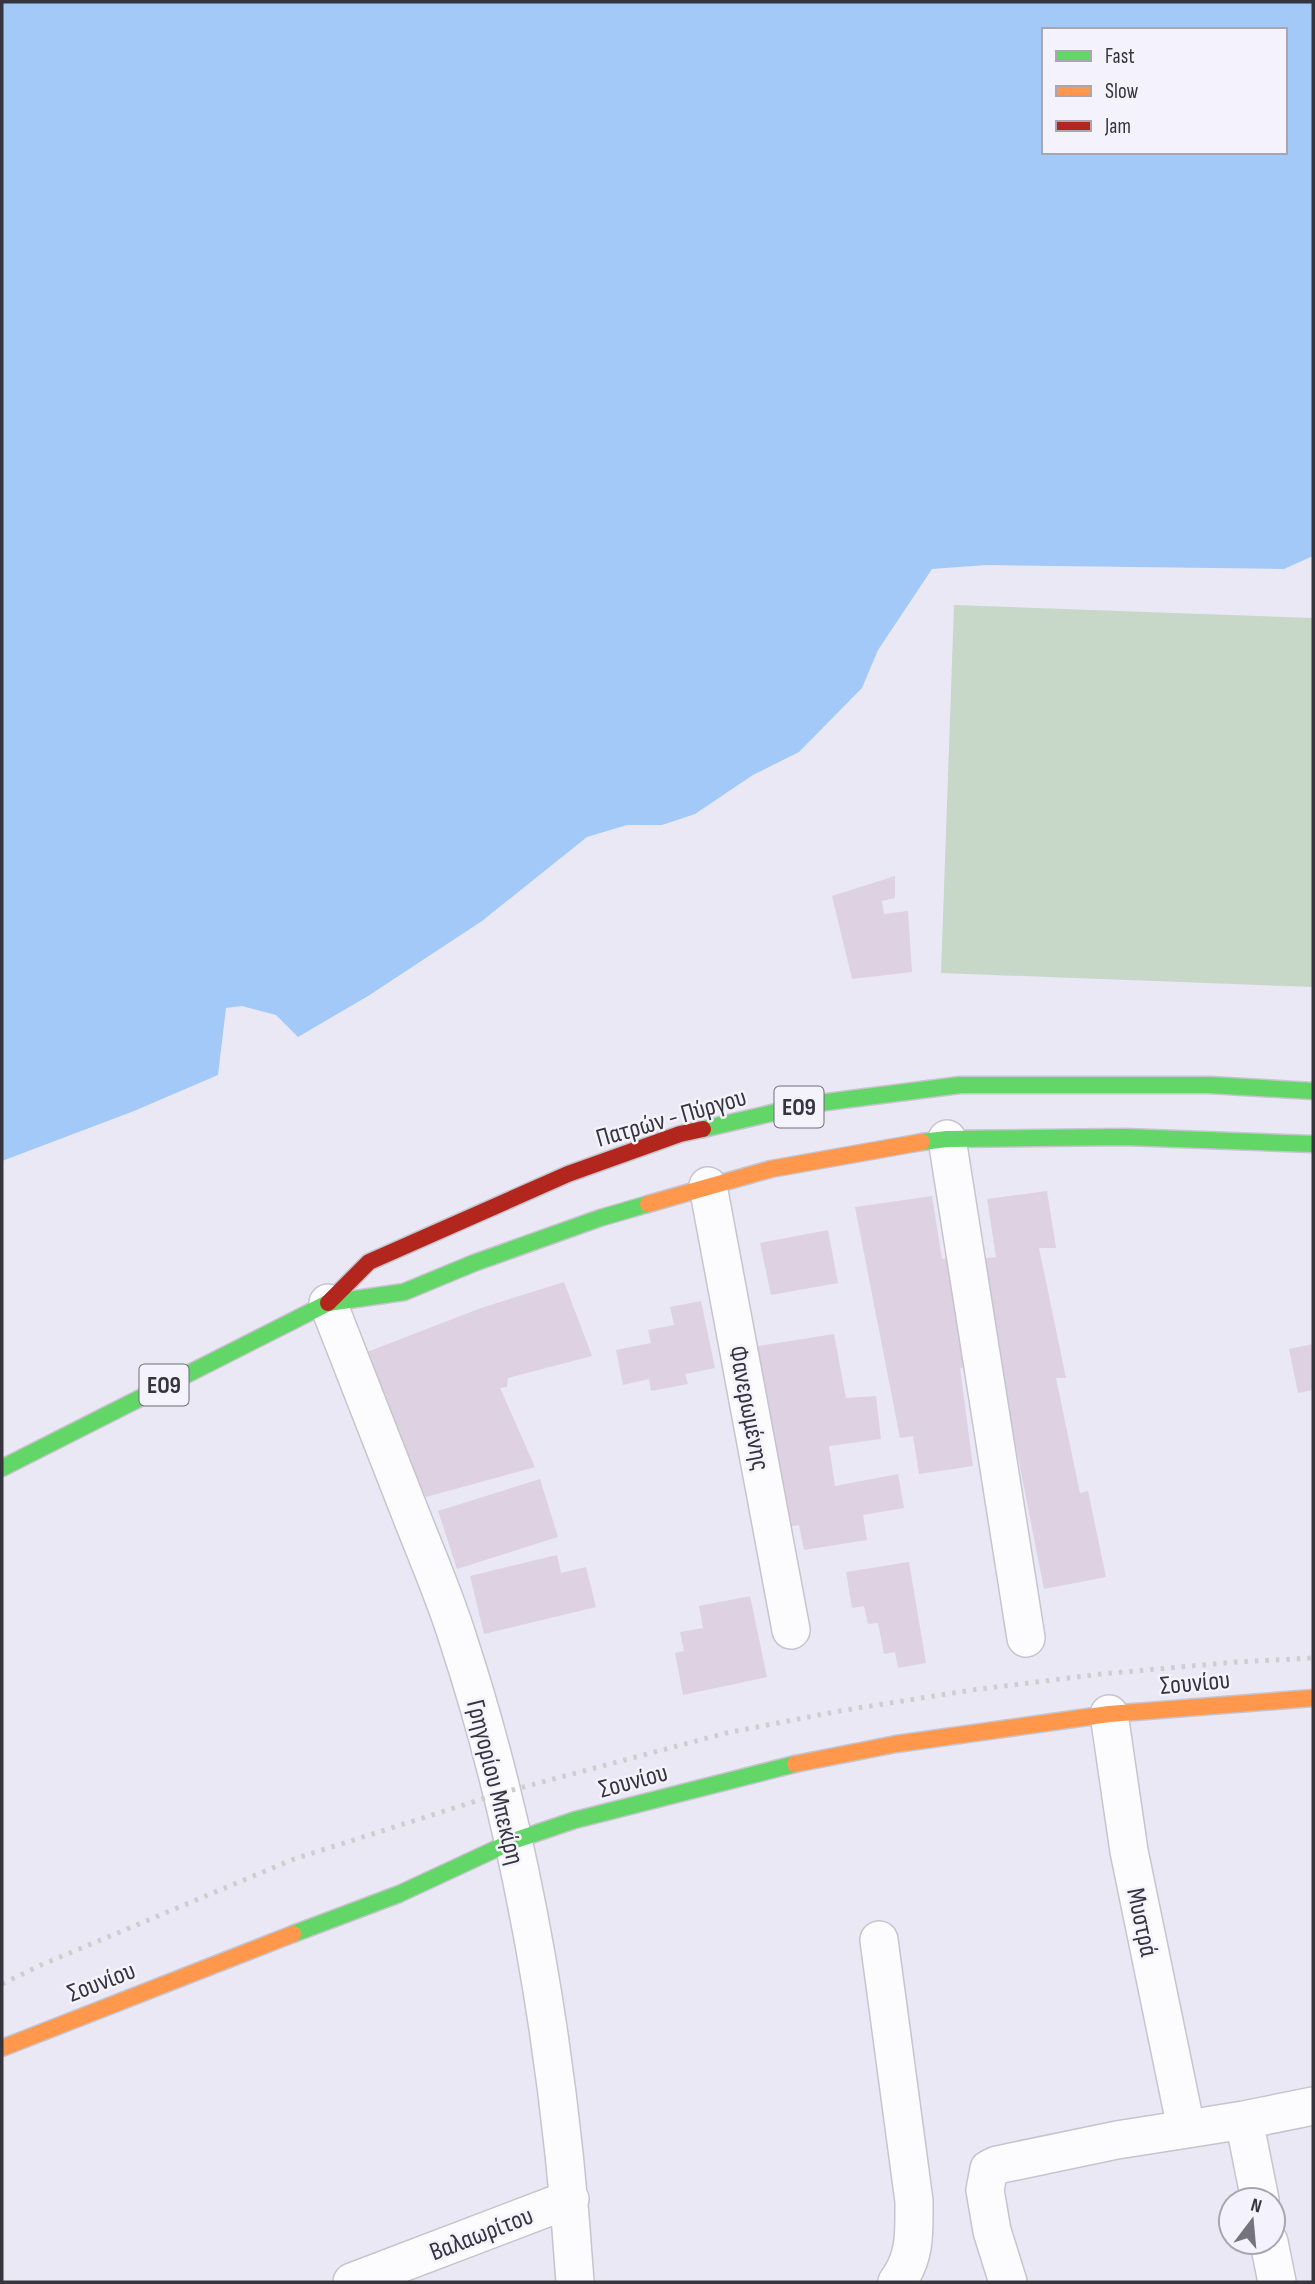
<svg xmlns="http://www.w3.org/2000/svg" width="1315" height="2284" viewBox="0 0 1315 2284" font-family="'Sofia Sans Condensed',sans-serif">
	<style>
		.green { fill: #c7d8c9 }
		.water { fill: #a3c9f8; fill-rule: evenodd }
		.building { fill: #ded1e2 }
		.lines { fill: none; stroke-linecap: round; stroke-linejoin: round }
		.street-casing { stroke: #c6c4ce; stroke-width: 40 }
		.fast-casing { stroke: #c6c4ce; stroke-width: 19 }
		.slow-casing { stroke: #c6c4ce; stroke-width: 19 }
		.jam-casing { stroke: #c6c4ce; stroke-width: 19 }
		.street { stroke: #fcfcfe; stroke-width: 37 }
		.fast { stroke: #63d668; stroke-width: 16 }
		.slow { stroke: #ff974d; stroke-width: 16 }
		.jam { stroke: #b3261e; stroke-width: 16 }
		.rail { stroke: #ceced0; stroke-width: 5; stroke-dasharray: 3.5 7; stroke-linecap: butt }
		.labels { text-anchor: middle; stroke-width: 5; stroke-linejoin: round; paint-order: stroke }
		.shield { fill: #f4f2fc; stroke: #6f6d76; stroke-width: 2 }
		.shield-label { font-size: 24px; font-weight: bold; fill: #36343d }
		.street-label { font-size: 26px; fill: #36343d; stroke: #f4f2fc }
	</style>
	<rect width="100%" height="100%" fill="#eae8f5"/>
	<path class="green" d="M954 605 1313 618V987L941 973Z"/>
	<path class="water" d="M2 2H1313V556L1284 569 987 565 932 569 878 650 862 688 799 752 753 775 695 814 662 825H627L587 837 482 921 368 996 298 1037 276 1015 242 1006 226 1008 218 1075 134 1111 2 1161ZM1044 30H1285V152H1044Z"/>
	<path class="building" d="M895 876V898L882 901 884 914 908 911 912 972 852 979 832 896Z
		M1047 1191 1056 1248H1039L1066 1378H1056L1080 1493 1088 1491 1106 1577 1044 1589 979 1259 996 1257 987 1199Z
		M932 1196 942 1259 950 1258 969 1367 960 1368 973 1466 919 1474 913 1436 900 1438 855 1207Z
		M828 1230 838 1283 771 1295 760 1243Z
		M564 1282 592 1356 508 1378 507 1387 500 1388 535 1467 426 1497 383 1412 362 1354 481 1308Z
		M701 1301 715 1368 685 1374 688 1384 651 1391 649 1379 623 1385 616 1350 651 1343 648 1330 674 1325 670 1307Z
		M834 1334 846 1398 876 1396 881 1439 829 1446 835 1486 898 1474 904 1508 863 1515 867 1540 804 1550 799 1525 782 1528 753 1347Z
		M1313 1344V1390L1298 1393 1289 1349Z
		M540 1479 558 1537 457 1569 438 1511Z
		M557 1555 561 1573 586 1567 596 1607 484 1634 470 1576Z
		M909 1562 926 1663 898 1668 895 1652 884 1654 878 1623 868 1624 864 1606 852 1608 846 1572Z
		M750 1596 767 1677 683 1695 675 1653 684 1651 680 1632 703 1628 699 1606Z"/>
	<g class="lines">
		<g class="street-casing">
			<path id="street" d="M947 1139 1026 1638
				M708 1186 791 1630
				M328 1303C356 1374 383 1445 411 1515 427 1556 445 1597 458 1639 525 1843 561 2068 575 2282
				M1109 1714 1129 1851 1186 2128
				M879 1940 914 2201C914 2232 916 2257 897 2282
				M1244 2120 1260 2200
				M1269 2242 1277 2282
				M352 2282 570 2199
				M1008 2282 992 2231 985 2190 989 2169 997 2165 1117 2140 1244 2120 1313 2106"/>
		</g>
		<g class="fast-casing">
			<path id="fast" d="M703 1129 811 1104 960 1085H1209L1313 1091
				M922 1142 947 1139 1125 1137 1313 1144
				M2 1468 328 1303 404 1292 474 1263 600 1218 648 1204
				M293 1934 399 1894 513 1841 575 1820 795 1764"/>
		</g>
		<g class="slow-casing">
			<path id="slow" d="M648 1204 771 1169 922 1142
				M795 1764 896 1744 1109 1714 1313 1698
				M2 2048 293 1934"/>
		</g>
		<g class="jam-casing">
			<path id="jam" d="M328 1303 369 1262 568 1174 680 1134 703 1129"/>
		</g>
		<use href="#street" class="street"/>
		<use href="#fast" class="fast"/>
		<use href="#slow" class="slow"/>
		<use href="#jam" class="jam"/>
		<path class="rail" d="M2 1984 41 1965 294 1859 501 1793 726 1733 845 1710 972 1690 1101 1674 1236 1662 1313 1658"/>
	</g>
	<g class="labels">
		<g class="shield">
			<rect x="774.5" y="1086.5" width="49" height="41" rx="5"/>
			<rect x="139.5" y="1364.5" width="49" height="41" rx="5"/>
		</g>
		<g class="shield-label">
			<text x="799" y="1115">ΕΟ9</text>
			<text x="164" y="1393">ΕΟ9</text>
		</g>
		<g class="street-label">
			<text transform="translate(671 1117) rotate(-16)" y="9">Πατρών - Πύργου</text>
			<text transform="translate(750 1408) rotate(79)" y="9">Φανερωμένης</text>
			<text transform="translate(1195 1682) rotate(-5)" y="9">Σουνίου</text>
			<text transform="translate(633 1780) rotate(-15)" y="9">Σουνίου</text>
			<text transform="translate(496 1782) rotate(76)" y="9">Γρηγορίου Μπεκίρη</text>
			<text transform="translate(1143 1922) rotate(78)" y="9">Μυστρά</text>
			<text transform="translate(101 1981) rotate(-21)" y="9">Σουνίου</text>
			<text transform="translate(481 2233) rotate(-21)" y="9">Βαλαωρίτου</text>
		</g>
	</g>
	<rect width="1315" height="2284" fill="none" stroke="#36343d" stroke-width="7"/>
	<rect x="1042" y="28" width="245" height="126" fill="#f4f2fc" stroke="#a8a6b0" stroke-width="2"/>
	<rect x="1056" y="51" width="35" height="10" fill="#63d668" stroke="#a8a6b0" stroke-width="2"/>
	<text x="1105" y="63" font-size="21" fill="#36343d">Fast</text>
	<rect x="1056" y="86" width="35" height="10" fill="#ff974d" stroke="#a8a6b0" stroke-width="2"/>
	<text x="1105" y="98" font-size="21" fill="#36343d">Slow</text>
	<rect x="1056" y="121" width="35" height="10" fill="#b3261e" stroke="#a8a6b0" stroke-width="2"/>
	<text x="1105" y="133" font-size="21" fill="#36343d">Jam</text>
	<g transform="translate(1252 2221) rotate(16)"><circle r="33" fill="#f4f2fc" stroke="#a8a6b0" stroke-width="2"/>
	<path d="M0-5L12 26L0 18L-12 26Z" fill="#75737d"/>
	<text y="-10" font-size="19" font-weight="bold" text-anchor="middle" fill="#36343d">N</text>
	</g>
</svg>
